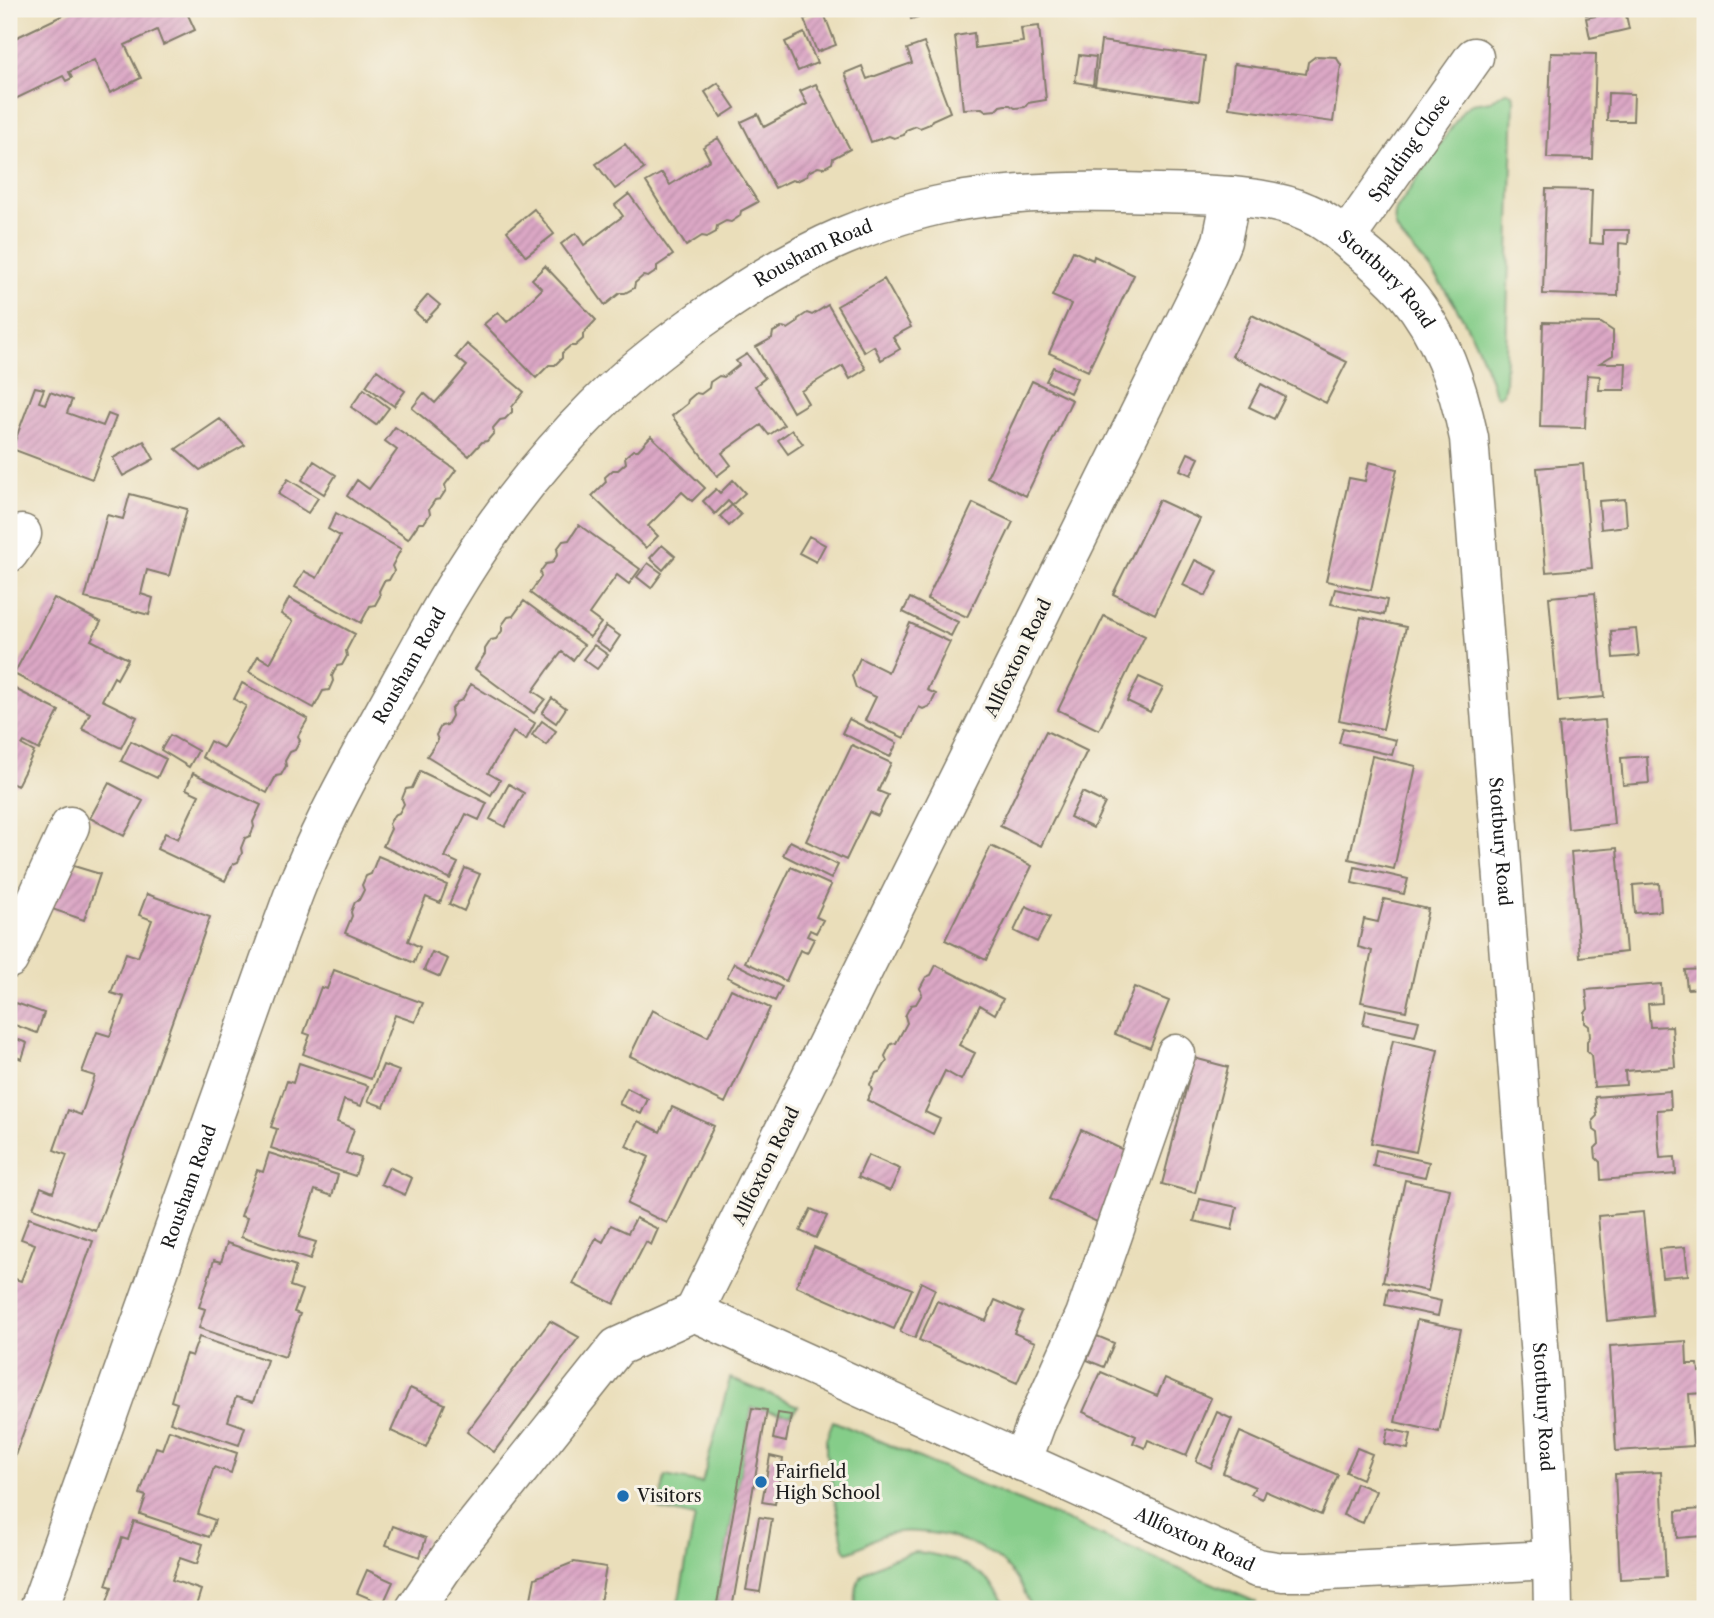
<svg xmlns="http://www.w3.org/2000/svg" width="1714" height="1618" viewBox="0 0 1714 1618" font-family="'Libre Caslon Text',serif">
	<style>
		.grass { fill: #85cd89; stroke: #507452; stroke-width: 2 }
		.building { fill: url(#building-hatch) }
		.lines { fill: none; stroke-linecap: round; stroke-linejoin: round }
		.minor-casing { stroke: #837d6b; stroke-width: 41 }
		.minor { stroke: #fff; stroke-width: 38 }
		.poi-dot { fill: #1f6fb2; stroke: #f7f3e8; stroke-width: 2.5 }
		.labels { text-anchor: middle; stroke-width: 6; stroke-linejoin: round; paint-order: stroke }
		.street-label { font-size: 18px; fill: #1c1c1c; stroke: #f7f3e8 }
		.poi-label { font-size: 18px; fill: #1c1c1c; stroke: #f7f3e8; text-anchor: start }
	</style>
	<defs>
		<pattern id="building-hatch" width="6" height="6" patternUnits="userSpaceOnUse" patternTransform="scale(1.75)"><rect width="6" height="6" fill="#dba7c5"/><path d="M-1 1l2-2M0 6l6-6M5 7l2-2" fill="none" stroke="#bb8fa9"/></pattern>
	</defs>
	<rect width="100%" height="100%" fill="#f7f3e8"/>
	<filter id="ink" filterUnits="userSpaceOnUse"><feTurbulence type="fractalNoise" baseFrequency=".0143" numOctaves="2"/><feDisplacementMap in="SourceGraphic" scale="14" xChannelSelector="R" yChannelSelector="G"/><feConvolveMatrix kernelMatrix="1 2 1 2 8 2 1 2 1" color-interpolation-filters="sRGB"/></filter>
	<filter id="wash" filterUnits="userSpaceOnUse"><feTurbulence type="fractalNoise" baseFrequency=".00686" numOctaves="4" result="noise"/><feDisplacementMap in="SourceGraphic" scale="28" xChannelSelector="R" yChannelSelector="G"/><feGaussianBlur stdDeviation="1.57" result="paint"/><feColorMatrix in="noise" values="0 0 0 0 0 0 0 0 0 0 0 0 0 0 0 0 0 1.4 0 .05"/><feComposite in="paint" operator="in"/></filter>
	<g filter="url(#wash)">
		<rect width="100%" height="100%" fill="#eadeba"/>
		<path class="grass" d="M1507 91 1513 94 1514 99 1505 384 1503 393 1498 396 1495 394C1479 341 1452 293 1415 252 1403 238 1390 230 1396 210L1464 109 1472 104 1491 101Z
			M730 1378 798 1406 791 1415 752 1408 716 1609H677L695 1517 659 1509 665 1476 702 1483Z
			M833 1421 1256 1602V1609H1031C1016 1560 978 1540 930 1533 915 1531 901 1530 886 1534 872 1538 861 1549 847 1552L844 1548 826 1453V1439Z
			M915 1552C955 1555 991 1573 1009 1609H855C856 1601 855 1588 859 1580 867 1566 900 1555 915 1552Z"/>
		<g id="blocks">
			<path class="building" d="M76 9H200L188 15 195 30 163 45 157 30 125 45 141 78 110 93 94 60 69 72 72 78 66 81 63 76 9 102V41Z
				M908 9H927L928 14 911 19Z
				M1584 9H1609V10L1586 15Z
				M1625 10 1629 29 1590 38 1586 18Z
				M823 11 836 45 817 52 804 19Z
				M1039 26 1046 100 1028 103 1025 107 1015 108 1010 105H1005L1000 106 996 110 986 111 982 108 963 109 955 36 974 33 975 48 998 45 1023 42 1021 28Z
				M804 33 817 63 798 71 785 42Z
				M1101 41 1205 56 1199 101 1095 86Z
				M924 43 950 112 932 120 930 124 920 128 916 126 906 130 904 135 894 138 889 136 871 142 845 73 862 66 867 79 889 71 912 63 907 49Z
				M1551 53 1596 54 1593 159 1547 158Z
				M1079 55 1096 57 1093 85 1075 82Z
				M1316 56 1336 57 1341 65 1333 122 1229 108 1234 64 1306 74 1308 62Z
				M718 83 735 108 721 117 705 92Z
				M816 84 850 149 833 158 832 163 823 168 818 167 808 172 807 176 797 181 792 180 775 188 741 122 758 114 764 127 807 104 800 91Z
				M1608 93 1634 94 1633 121H1607Z
				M718 138 758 202 741 211 740 216 731 222 726 221 717 226 716 232 707 237 702 236 686 246 646 182 662 173 670 185 710 160 703 147Z
				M625 144 644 169 615 189 596 164Z
				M1546 189 1592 190 1590 243 1603 244V230H1629L1628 244 1619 243 1618 296 1543 294Z
				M629 194 673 255 657 266V271L648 277 643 276 635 283 634 288 625 293H620L605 305 561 244 576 233 584 245 623 216 615 205Z
				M534 209 554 234 526 256 507 231Z
				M1073 251 1093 260 1094 256 1134 275 1088 371 1049 353 1071 304 1052 296Z
				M545 266 596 320 583 334V339L575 346H570L562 353V358L555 365H549L536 378 484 324 498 312 507 322 525 306 542 289 532 279Z
				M884 279 911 327 893 337 900 349 881 360 874 346 864 352 837 306Z
				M428 295 440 305 425 321 414 311Z
				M828 305 866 369 850 379 843 366 822 378 801 391 808 403 793 412 756 347 772 338 773 332 783 327 788 329 797 323 798 319 807 313 812 315Z
				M1252 315 1347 362 1326 403 1232 356Z
				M1543 322 1601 323 1613 331V355L1600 363H1626L1625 390H1599L1600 376 1587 375 1585 428 1540 427Z
				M467 344 524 392 512 407V412L505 419 500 420 493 428 494 433 487 441 482 442 469 456 412 408 424 393 435 403 451 385 467 366 456 357Z
				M747 354 765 378 755 386 784 425 769 435 761 425 722 453 731 465 717 476 672 416 687 404 688 400 696 393 701 394 709 388 710 382 719 376 724 377 739 365 736 361Z
				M1053 367 1077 378 1070 393 1046 381Z
				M377 370 405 391 394 406 366 386Z
				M1032 381 1072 400 1026 496 987 477Z
				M1261 384 1285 397 1274 419 1249 407Z
				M35 387 44 389 39 402 45 404 50 392 72 400 67 413 103 426 108 414 116 417 92 479 12 449Z
				M364 389 389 408 376 425 351 407Z
				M220 419 245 445 200 470 176 449Z
				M395 427 456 470 445 485 446 490 440 499 435 500 429 509 430 514 424 523H419L408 539 347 496 357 480 369 489 397 450 385 441Z
				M792 430 803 444 788 454 778 440Z
				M651 436 705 488 692 501 682 492 648 526 658 536 646 548 592 496 606 482 605 477 613 470H618L626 463 625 457 633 450H638Z
				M144 441 154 459 123 476 113 458Z
				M1188 453 1199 458 1191 475 1180 470Z
				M314 461 336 475 324 494 302 480Z
				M1369 462 1397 469 1371 590 1326 581 1349 478 1365 481Z
				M1583 464 1592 568 1546 572 1537 468Z
				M288 479 318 498 308 513 278 494Z
				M733 480 745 493 732 505 728 501 715 514 703 501 716 489 720 493Z
				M130 494 187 509 169 576 147 570 141 594 153 598 149 615 85 598 107 515 123 519Z
				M1625 499 1627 526 1601 529 1599 501Z
				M1159 500 1200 519 1155 614 1113 594Z
				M973 503 1013 522 967 617 927 599Z
				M732 505 741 515 729 526 720 516Z
				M336 513 401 549 392 566 394 571 389 580 384 581 379 591 380 596 375 605 370 606 361 623 295 587 304 571 317 578 340 536 328 529Z
				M579 525 640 569 629 584 617 575 603 594 589 614 601 623 590 637 530 593 541 577 540 572 546 564 552 563 558 554 557 549 563 541 569 540Z
				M809 536 825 545 816 562 799 553Z
				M662 545 675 556 663 570 650 558Z
				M1195 560 1218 571 1206 596 1183 585Z
				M648 563 662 573 651 588 637 577Z
				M1335 589 1387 600 1384 615 1331 604Z
				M1595 593 1604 697 1558 701 1549 597Z
				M54 598 101 622 91 640 128 659 117 679 114 677 102 700 137 717 121 748 82 729 90 713 14 674Z
				M289 598 355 634 346 651 347 656 342 665 337 666 332 676 333 681 329 690 323 691 314 708 249 672 258 656 270 663 293 621 281 614Z
				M910 598 958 622 951 636 903 612Z
				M524 601 584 645 573 660 562 652 548 670 533 691 545 699 534 713 475 669 485 654V649L491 640 496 639 502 631V625L508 617 513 616Z
				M1104 616 1145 636 1099 730 1058 710Z
				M1361 617 1406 627 1383 729 1339 720Z
				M910 623 950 642 927 690 936 694 930 706 923 709 919 707 904 738 865 720 876 697 856 688 852 676 860 658 888 672Z
				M606 626 620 636 610 651 596 641Z
				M1636 629 1639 656 1613 658 1611 631Z
				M594 645 608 655 597 669 583 659Z
				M1139 677 1163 688 1150 712 1127 701Z
				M242 683 308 719 298 736 300 741 295 750 290 752 285 761 286 766 281 775 276 776 267 793 202 757 210 741 223 748 235 727 246 706 234 699Z
				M471 684 535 723 526 740 513 732 488 773 500 780 491 795 427 756 438 740 436 735 441 726 447 725 452 716 451 710 457 702 462 700Z
				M9 686 59 711 39 750 24 742 22 745 34 752 17 786 9 782Z
				M552 698 566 708 556 723 542 713Z
				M849 719 897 743 890 757 842 733Z
				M1605 720 1614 824 1568 829 1559 724Z
				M542 721 556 731 546 745 532 735Z
				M1343 728 1396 740 1392 755 1339 743Z
				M1046 731 1087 751 1041 846 1000 826Z
				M170 735 198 751 189 767 161 750Z
				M131 741 166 759 157 778 121 761Z
				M852 745 891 763 878 791 888 795 878 816 869 812 846 860 806 841Z
				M1372 756 1416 766 1394 869 1349 859Z
				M1647 756 1649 783 1623 785 1621 758Z
				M420 771 487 803 479 820 466 814 445 857 458 863 450 879 383 846 391 829 389 824 394 815 399 813 404 804 402 799 406 789 412 788Z
				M193 773 261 805 253 822 254 827 250 836 245 838 241 848 242 853 238 862 233 864 225 881 157 849 165 833 178 839 199 795 186 789Z
				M109 783 143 801 124 836 90 818Z
				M509 784 524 793 505 827 490 819Z
				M1082 792 1105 803 1093 828 1070 817Z
				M790 841 838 865 831 879 783 855Z
				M991 846 1032 866 986 960 945 940Z
				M1617 848 1626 952 1580 957 1571 852Z
				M378 856 447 885 440 903 426 897 417 918 408 941 420 947 414 963 345 933 352 916 351 912 355 902 359 900 364 890 362 885 366 876 371 874Z
				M67 864 100 874 84 920 52 909Z
				M791 867 831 885 816 917 823 920 816 933 810 930 807 936 814 939 807 953 800 950 786 981 745 962Z
				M1355 867 1408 879 1404 894 1352 883Z
				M465 868 480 874 464 911 449 904Z
				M1659 883 1661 911 1635 913 1633 885Z
				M147 894 210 917 96 1231 33 1208 41 1187 53 1192 67 1155 54 1150 68 1110 81 1115 95 1076 82 1072 97 1032 110 1036 124 997 111 993 126 953 138 957 152 920 139 915Z
				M1384 899 1428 909 1406 1011 1361 1002 1372 951 1358 947 1364 919 1378 922Z
				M1026 906 1050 917 1037 942 1014 931Z
				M432 952 448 959 440 977 424 970Z
				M734 963 782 987 775 1001 727 977Z
				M936 965 1003 999 995 1014 980 1005 970 1025 959 1045 975 1053 961 1080 945 1071 925 1112 940 1119 933 1134 867 1100 872 1090 870 1084 876 1073 881 1071 887 1061 885 1056 891 1044 896 1043 907 1023 905 1016 911 1005 916 1004 922 994 920 988 926 977 931 975Z
				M1705 969V988L1687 989 1685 970Z
				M334 970 423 1003 415 1022 395 1015 371 1079 303 1054 310 1035 304 1033 321 987 327 989Z
				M1661 984 1662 1003 1648 1004 1650 1027 1672 1026 1675 1067 1625 1071 1626 1085 1594 1087 1591 1055 1587 1051V1041L1590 1037 1589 1026 1585 1023V1013L1588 1009 1586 990Z
				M1134 987 1169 1001 1150 1048 1115 1034Z
				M731 989 770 1008 725 1103 630 1056 652 1010 708 1037Z
				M16 1003 44 1013 37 1033 9 1023Z
				M1366 1010 1419 1021 1415 1036 1363 1025Z
				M9 1036 27 1043 22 1059 9 1055Z
				M1393 1040 1438 1050 1416 1152 1371 1143Z
				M1194 1058 1228 1067 1195 1193 1162 1184Z
				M299 1063 368 1086 361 1106 344 1100 337 1122 354 1129 346 1153 361 1158 355 1176 271 1148 277 1129 271 1127 287 1081 293 1083Z
				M383 1065 399 1071 384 1107 368 1101Z
				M627 1088 648 1099 641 1114 619 1104Z
				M1670 1091 1671 1109 1657 1110 1658 1134 1660 1158 1675 1157 1676 1174 1601 1180 1600 1162 1596 1158 1595 1148 1599 1144 1598 1133 1594 1130 1593 1120 1597 1116 1595 1097Z
				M672 1107 714 1126 667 1223 627 1204 649 1157 626 1146 638 1121 660 1132Z
				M1081 1130 1132 1154 1099 1223 1049 1199Z
				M1376 1150 1429 1162 1425 1177 1373 1166Z
				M269 1153 338 1175 332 1196 315 1190 299 1237 316 1242 310 1260 241 1237 247 1218 241 1216 257 1170 263 1172Z
				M868 1155 900 1169 890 1191 858 1177Z
				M389 1167 412 1178 405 1195 381 1184Z
				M1405 1180 1450 1189 1428 1291 1383 1282Z
				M1200 1199 1237 1207 1232 1230 1194 1221Z
				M811 1209 827 1216 816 1238 800 1231Z
				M1643 1212 1653 1316 1607 1321 1598 1216Z
				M29 1218 93 1241 9 1472V1277L21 1281 35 1244 21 1239Z
				M636 1218 658 1229 651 1245 646 1242 614 1304 573 1284 596 1238 603 1242 611 1225 628 1233Z
				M227 1243 296 1266 290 1286 302 1290 294 1312 300 1314 285 1357 199 1328 205 1309 199 1307 207 1283 214 1260 221 1262Z
				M814 1247 912 1289 894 1329 796 1286Z
				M1685 1247 1688 1275 1662 1277 1659 1249Z
				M921 1282 935 1289 915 1338 900 1332Z
				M1388 1289 1441 1301 1438 1316 1385 1305Z
				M995 1300 1023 1312 1014 1333 1035 1342 1017 1383 919 1340 937 1301 986 1321Z
				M1417 1320 1461 1329 1439 1432 1395 1422Z
				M550 1321 579 1337 494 1452 467 1432Z
				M1097 1336 1114 1343 1104 1367 1087 1360Z
				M199 1337 267 1360 253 1402 236 1397 228 1421 245 1427 239 1445 170 1422 177 1403 171 1401 178 1377 186 1354 192 1356Z
				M1686 1341 1687 1364H1698L1699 1372 1705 1371V1393L1689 1394 1693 1446 1616 1451 1610 1346Z
				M1101 1372 1157 1396 1165 1378 1211 1398 1186 1456 1148 1440 1145 1448 1133 1443 1136 1436 1083 1412Z
				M410 1388 445 1404 426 1447 391 1431Z
				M752 1408 767 1410 732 1609H716Z
				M1217 1412 1232 1419 1211 1468 1196 1461Z
				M778 1413 791 1415 786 1442 773 1439Z
				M1388 1429 1411 1434 1408 1449 1385 1444Z
				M169 1430 237 1453 231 1473 214 1467 198 1514 215 1520 209 1537 140 1514 146 1496 140 1494 148 1470 156 1447 162 1449Z
				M1240 1432 1338 1475 1321 1515 1265 1491 1262 1499 1251 1494 1255 1487 1223 1473Z
				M1357 1448 1372 1454 1362 1479 1346 1472Z
				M770 1456 783 1459 775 1504 762 1502Z
				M1661 1472 1666 1577 1620 1579 1615 1474Z
				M1356 1483 1376 1491 1363 1523 1343 1515Z
				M1702 1509V1536L1677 1538 1676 1511Z
				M759 1517 772 1519 760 1592 746 1590Z
				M134 1521 203 1544 197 1564 180 1558 172 1580 201 1590 195 1609H118L106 1605 112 1587 106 1585 114 1561 122 1538 128 1540Z
				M393 1526 426 1538 420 1557 386 1545Z
				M574 1562 606 1567 599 1609H529L535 1578Z
				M367 1570 393 1582 383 1604 357 1593Z
				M1438 1604 1474 1607V1609H1437Z"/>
		</g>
	</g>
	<g filter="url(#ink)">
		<use href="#blocks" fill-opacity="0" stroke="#837d6b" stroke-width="2"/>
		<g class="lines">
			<g class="minor-casing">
				<g id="minor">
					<path id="s1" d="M1231 196 1222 241 1207 277 694 1312 1257 1568 1283 1572H1307L1552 1560"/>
					<path id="s2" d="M1346 238 1474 57"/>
					<path d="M9 553 22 534"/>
					<path d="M9 959 70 826"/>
					<path d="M1022 1462 1036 1424 1085 1315 1176 1054"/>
					<path id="s3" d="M39 1609 280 931C287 913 293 894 301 876 329 809 366 745 401 681 418 652 433 622 451 593 490 527 541 461 595 407 627 375 663 347 699 321 745 288 792 258 844 236 878 222 913 210 949 203 1015 190 1091 191 1159 193 1204 194 1267 194 1308 213 1327 221 1341 234 1356 247 1374 261 1391 276 1406 293 1441 334 1458 386 1469 438L1542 1384 1552 1560 1553 1609"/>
					<path d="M415 1609 452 1554 617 1347 694 1312"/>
				</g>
			</g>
			<use href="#minor" class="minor"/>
		</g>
	</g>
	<g class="poi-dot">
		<circle cx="761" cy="1482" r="7"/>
		<circle cx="623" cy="1496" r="7"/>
	</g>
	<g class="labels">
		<g class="street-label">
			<text dy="6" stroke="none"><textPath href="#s2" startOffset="110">Spalding Close</textPath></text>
			<text dy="6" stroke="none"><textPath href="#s3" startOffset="1603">Rousham Road</textPath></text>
			<text dy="6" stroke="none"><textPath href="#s3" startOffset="2214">Stottbury Road</textPath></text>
			<text transform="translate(1018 658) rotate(-64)" y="6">Allfoxton Road</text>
			<text dy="6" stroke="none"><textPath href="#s3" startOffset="1015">Rousham Road</textPath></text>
			<text dy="6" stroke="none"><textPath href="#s3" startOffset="2802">Stottbury Road</textPath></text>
			<text transform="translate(766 1166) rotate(-64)" y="6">Allfoxton Road</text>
			<text dy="6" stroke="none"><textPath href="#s3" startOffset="448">Rousham Road</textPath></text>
			<text dy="6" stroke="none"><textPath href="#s3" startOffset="3369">Stottbury Road</textPath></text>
			<text dy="6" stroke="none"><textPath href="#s1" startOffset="1790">Allfoxton Road</textPath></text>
		</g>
		<g class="poi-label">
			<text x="775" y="1478">Fairfield<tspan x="775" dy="21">High School</tspan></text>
			<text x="637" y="1502">Visitors</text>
		</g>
	</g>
	<rect width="1714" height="1618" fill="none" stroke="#f7f3e8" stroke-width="35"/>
</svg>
